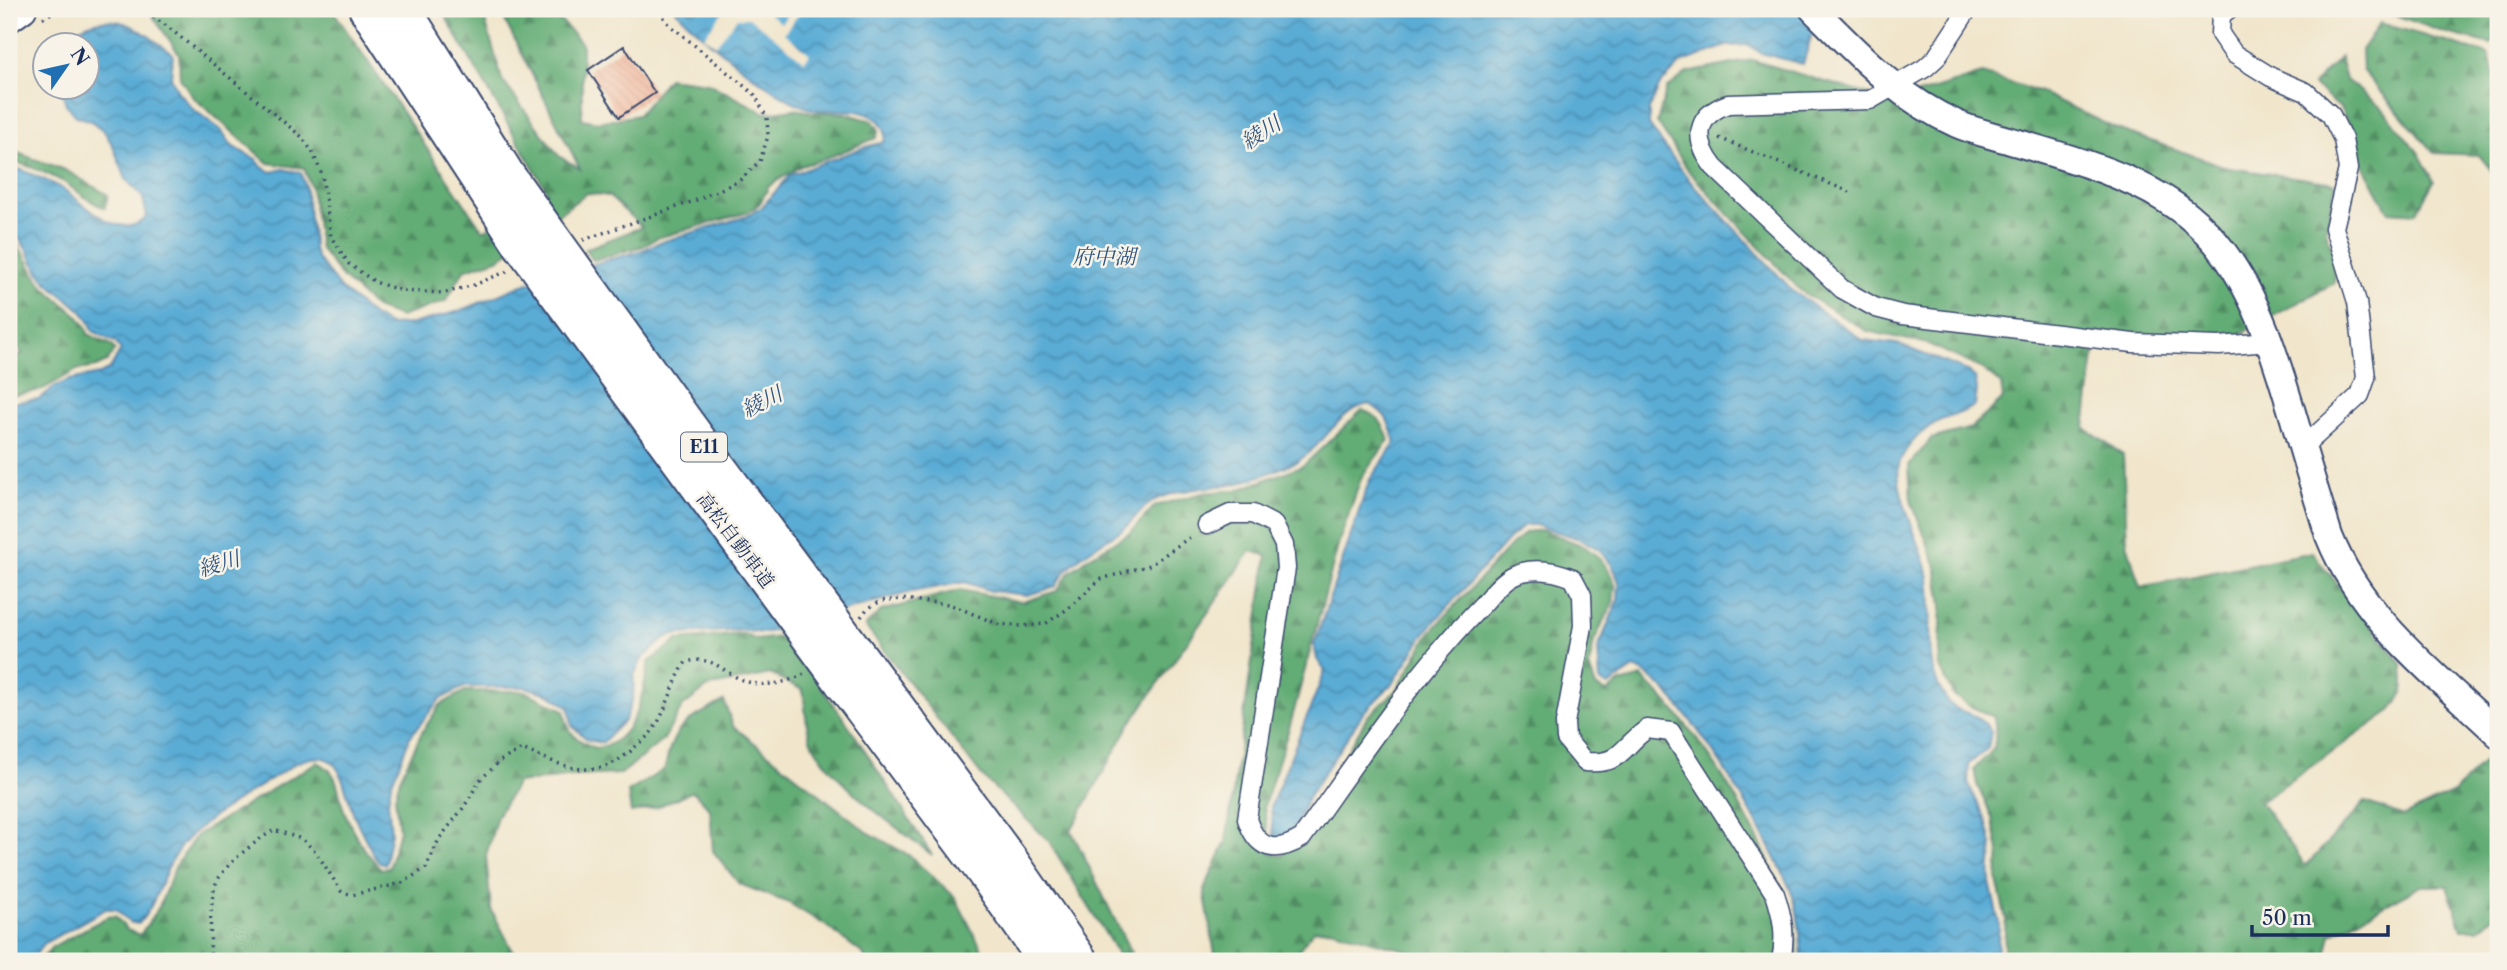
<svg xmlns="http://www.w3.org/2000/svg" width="2507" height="970" viewBox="0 0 2507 970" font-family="'Libre Caslon Text','Noto Serif JP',serif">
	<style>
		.forest { fill: url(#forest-firs); stroke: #3e6e69; stroke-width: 2 }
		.water { fill: url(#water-waves); stroke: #3a6e9a; stroke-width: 2 }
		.pier { fill: #f1e6cc }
		.building { fill: url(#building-back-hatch) }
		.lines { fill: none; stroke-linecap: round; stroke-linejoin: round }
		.street-casing { stroke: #3b4a6e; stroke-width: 21 }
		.secondary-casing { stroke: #3b4a6e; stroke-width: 30 }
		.highway-casing { stroke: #3b4a6e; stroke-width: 37 }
		.path { stroke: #3b4a6e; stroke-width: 3.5; stroke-dasharray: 2 5; stroke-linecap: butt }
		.street { stroke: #fff; stroke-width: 18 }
		.secondary { stroke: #fff; stroke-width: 26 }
		.highway { stroke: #fff; stroke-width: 33 }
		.highway-bridge-casing { stroke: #3b4a6e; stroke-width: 37; stroke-linecap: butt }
		.highway-bridge { stroke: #fff; stroke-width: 33 }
		.labels { text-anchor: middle; stroke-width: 5; stroke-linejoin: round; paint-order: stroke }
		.shield { fill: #f7f3e8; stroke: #5d6a87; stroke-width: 2 }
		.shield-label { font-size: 18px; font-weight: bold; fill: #1b2f5e }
		.street-label { font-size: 19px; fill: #1b2f5e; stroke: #f7f3e8 }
		.water-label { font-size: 21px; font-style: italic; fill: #2e5482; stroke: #f7f3e8 }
	</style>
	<defs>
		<pattern id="forest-firs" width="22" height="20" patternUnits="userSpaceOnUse" patternTransform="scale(1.75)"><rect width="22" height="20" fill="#62ac74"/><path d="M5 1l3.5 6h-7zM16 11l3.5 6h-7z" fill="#508c62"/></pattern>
		<pattern id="water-waves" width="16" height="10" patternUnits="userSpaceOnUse" patternTransform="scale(1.75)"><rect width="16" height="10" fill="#5aacd5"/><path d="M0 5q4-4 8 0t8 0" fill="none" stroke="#4a8cb0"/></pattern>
		<pattern id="building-back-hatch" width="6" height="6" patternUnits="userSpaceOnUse" patternTransform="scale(1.75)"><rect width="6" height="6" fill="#f2b295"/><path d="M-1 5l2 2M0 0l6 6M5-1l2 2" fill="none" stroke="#cf9983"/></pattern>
	</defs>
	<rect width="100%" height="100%" fill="#f7f3e8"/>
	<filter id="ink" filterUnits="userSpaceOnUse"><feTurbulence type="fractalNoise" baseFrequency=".0143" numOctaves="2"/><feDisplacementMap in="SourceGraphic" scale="14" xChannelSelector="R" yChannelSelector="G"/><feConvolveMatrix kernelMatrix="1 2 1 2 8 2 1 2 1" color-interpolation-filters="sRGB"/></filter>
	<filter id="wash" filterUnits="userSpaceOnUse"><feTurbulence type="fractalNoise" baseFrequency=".00686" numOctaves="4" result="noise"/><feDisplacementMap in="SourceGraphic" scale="28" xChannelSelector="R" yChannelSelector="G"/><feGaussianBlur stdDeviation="1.57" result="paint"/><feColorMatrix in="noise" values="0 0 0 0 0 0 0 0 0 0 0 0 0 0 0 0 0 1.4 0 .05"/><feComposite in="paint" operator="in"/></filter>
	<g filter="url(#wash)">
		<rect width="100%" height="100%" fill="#f1e6cc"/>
		<path class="forest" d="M148 9H332L483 231 547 191 441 9H482L502 80 559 156 580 169 499 9H550L582 44V119L598 122 638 115 668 78 708 83 765 113 794 109 811 112 844 113 873 121 879 130 876 138 824 159 801 166 769 186 760 203 749 212 657 238 643 246 593 260 585 249 642 227 609 196 587 193 500 258 464 270 446 301 400 317 375 308 339 274 320 248 311 188 304 168 268 163 193 97 180 78 179 54Z
			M2378 9H2498V34L2491 44 2443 32Z
			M2380 23 2488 54 2498 85V179L2479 155 2434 153 2362 70 2361 50Z
			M2340 57 2346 80 2383 109 2418 152 2434 181 2416 213 2388 211 2362 163 2356 138 2340 108 2313 85Z
			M1752 60 1893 102 1982 74 2040 92 2114 128 2229 168 2336 183 2326 231 2336 262 2334 283 2240 334 2146 337 2097 332 2085 428 2123 455 2127 543 2140 587 2312 552 2402 664C2406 685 2405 693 2392 710L2260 802 2306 866 2365 802 2404 816 2454 793 2487 758 2498 765V912L2479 929H2462L2447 886H2421L2331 934 2325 961H2003L2006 919 1997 880 1999 851 1992 817 1977 785 1974 768C1996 750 1998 745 1994 717L1967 705 1953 695 1939 665 1942 605 1936 565 1911 501 1909 465 1931 439 1971 428 2003 399 2001 384 1981 368 1928 344 1867 331 1801 291 1690 173 1657 122 1667 88 1687 73Z
			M9 147 20 154 65 170 108 195 105 208C88 202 77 190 62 181 46 173 26 164 9 161Z
			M9 237C24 249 29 267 40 282 55 302 82 310 88 334L111 345 115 350 107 362 96 367 77 370 41 390 9 396V361L22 354 9 331Z
			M1362 410C1379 415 1383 424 1389 440L1362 476 1339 542 1291 722 1264 806 1270 852 1282 856 1298 834 1368 716 1397 690 1429 634 1511 545 1526 532 1543 530 1581 545 1597 555 1608 569 1615 585 1613 603 1594 641 1589 667 1596 687 1607 692 1620 683 1642 677C1656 692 1671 705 1683 721 1718 764 1746 813 1770 864 1785 896 1798 925 1797 961H1433L1430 957 1330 929 1314 930 1290 961H1216L1204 890 1226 842 1267 556 1251 551 1130 724 1071 830 1135 961H1122L1049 841 982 776 865 626 881 611 960 590 1023 602 1057 591 1069 573 1089 557 1131 532 1155 506 1203 493 1238 490 1304 465Z
			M743 634 757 640 785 636 849 726 932 855C893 824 838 788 812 743 806 732 805 704 803 690L770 674 708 687 682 707 664 739 621 774 573 776 517 783 497 816 486 856 491 909 518 961H40L52 947 107 917 115 916 127 930 140 935 159 907 176 865 197 835 317 762C342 773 336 791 345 813 353 833 365 853 381 869L389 868 399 830 395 797 400 778 422 732 440 705 465 691H524L564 710C567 733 574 739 595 748 600 747 607 746 612 743 638 728 644 688 649 662L678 640Z
			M724 701 733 726 866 831 910 856 955 897 988 961H866L863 954 825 925 789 903 739 884 713 851 710 809 693 791 657 807 631 813 628 792 665 769C673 724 686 722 724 701Z"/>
		<path class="water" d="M675 9H1829L1811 37 1803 64 1761 53 1748 45 1726 46 1681 63 1660 85 1649 109V125L1690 181 1794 292 1863 340 1897 344 1968 371 1975 378 1977 390 1975 405C1965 413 1953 415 1941 420 1925 427 1907 445 1900 461 1891 485 1921 544 1927 569 1938 612 1918 660 1946 699 1960 719 1976 706 1991 732L1988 748 1969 764 1968 783 1986 820 1992 844 1990 882 1999 923 1997 961H1802C1801 941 1800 923 1795 903 1780 854 1681 682 1634 668L1608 686 1600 681 1598 649 1618 600 1619 582 1612 565 1599 549 1580 539 1536 525H1524L1507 541 1427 630 1394 682 1364 712 1310 794 1289 840 1274 846 1271 806 1325 671 1317 659 1314 645 1369 481 1396 442C1386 420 1392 419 1370 404 1339 408 1325 445 1299 460 1286 467 1253 479 1239 483 1212 488 1185 488 1159 498 1142 504 1134 523 1119 532 1093 548 1069 560 1055 587L1027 595 991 591 965 582 911 592 764 633 739 630 678 634 665 638 642 659 634 675 633 697 625 720 602 743 588 740 572 726 569 707 549 694 525 687H464L440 699 410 737 391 785 388 801 391 832 385 864 378 861 374 856C368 843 360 830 355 817 341 785 344 742 296 763 264 785 200 819 179 849 162 872 158 903 138 924L129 922 116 909H106L45 943 30 961H9V403L39 399 56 386 69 380 100 374 110 369 121 350 115 342 93 331C86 305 59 297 42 277 30 261 26 241 9 228V166C17 167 52 183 60 187 82 201 120 245 147 217L143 198 126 179 112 144 104 131 91 121 76 116 66 104 61 88H88V46L56 45C63 37 73 31 84 26 123 10 142 32 173 54L171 77 178 92 193 109 221 130 233 147 256 159 263 168 272 172 283 169 301 173 305 185 314 249 317 258 340 288 373 316 389 325 412 324 460 311 525 284 643 250 658 243 748 216 762 207 790 175 865 147 884 142C888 132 882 121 872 116 851 105 830 114 808 108 776 99 699 35 675 9Z"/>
		<path class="pier" d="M725 9H763L781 23 793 9H803L784 33 810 54 804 61 750 18H737L716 45 704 36Z"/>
		<g id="blocks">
			<path class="building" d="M624 46 655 93 619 117 588 70Z"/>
		</g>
	</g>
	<g filter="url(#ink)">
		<use href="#blocks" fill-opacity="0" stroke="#3b4a6e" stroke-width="2"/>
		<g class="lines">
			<g class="street-casing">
				<path id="street" d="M1968 9 1936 58 1925 68 1870 100 1728 104C1694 116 1694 141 1714 167L1842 289 1876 308 1903 315 2133 343 2219 346 2269 342
					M2229 9 2221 15 2220 34 2234 54 2271 77 2306 92 2331 115 2343 139 2348 169 2334 228 2357 302 2366 378 2360 395 2312 439 2301 444
					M1207 525 1230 514H1253L1274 525 1284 545 1286 568 1247 819C1257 850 1275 854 1302 838 1358 759 1413 676 1481 606 1490 597 1500 582 1512 576 1532 566 1553 570 1573 578L1582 595 1583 626 1565 723 1566 739 1585 762C1622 765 1620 748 1647 729L1671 732 1775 894C1783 917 1786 937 1781 961"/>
			</g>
			<g class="secondary-casing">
				<path id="secondary" d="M1813 9C1856 52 1899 99 1957 124 1973 131 1991 135 2008 140 2087 164 2173 183 2224 253 2260 302 2277 362 2294 419 2305 458 2317 497 2329 536 2362 619 2435 674 2498 734
					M9 19 23 9"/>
			</g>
			<g class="highway-casing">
				<path id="highway" d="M366 9 521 246
					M404 9 508 175 546 228
					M866 664 1013 863 1081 961
					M841 682 983 872 1045 961"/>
			</g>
			<path class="path" d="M141 9 168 27 302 137 313 153 322 175 331 237 349 264 375 282 402 291 444 293 474 285 508 271
				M43 18 59 9
				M1719 138 1850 192
				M583 240 694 201 739 181 760 161 768 136 767 118 755 95 670 25 657 9
				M861 617 867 609 881 601 901 599 949 604 998 624 1023 626 1045 624 1066 610 1101 579 1150 565 1193 535
				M210 961C211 938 209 913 214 890 217 869 256 841 274 830L302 839 316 852 341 891 352 895 402 883 426 868 439 839 464 807 480 780 500 761 522 749C564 766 594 784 633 749 639 743 648 737 653 730 668 709 672 683 686 662 709 656 717 666 736 677 757 689 783 685 804 674"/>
			<use href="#street" class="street"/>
			<use href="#secondary" class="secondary"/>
			<use href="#highway" class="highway"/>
			<g class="highway-bridge-casing">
				<path id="highway-bridge" d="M546 228 709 453 866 664
					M521 246 841 682"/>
			</g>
			<use href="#highway-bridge" class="highway-bridge"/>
		</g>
	</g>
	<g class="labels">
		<rect class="shield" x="681" y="432.5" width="46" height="29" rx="5"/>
		<g class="shield-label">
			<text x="704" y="453">E11</text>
		</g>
		<g class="street-label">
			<text transform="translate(736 540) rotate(53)" y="7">高松自動車道</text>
		</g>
		<g class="water-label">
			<text transform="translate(1261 133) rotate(-33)" y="7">綾川</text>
			<text x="1104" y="264">府中湖</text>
			<text transform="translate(762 402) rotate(-27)" y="7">綾川</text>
			<text transform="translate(219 564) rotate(-17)" y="7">綾川</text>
		</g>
	</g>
	<rect width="2507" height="970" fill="none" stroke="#f7f3e8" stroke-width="35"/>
	<g transform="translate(66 66) rotate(56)"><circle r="33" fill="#f7f3e8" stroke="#9fa5b1" stroke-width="2"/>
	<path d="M0-5L12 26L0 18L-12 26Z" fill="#1f6fb2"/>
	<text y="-10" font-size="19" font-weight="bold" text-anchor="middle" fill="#1b2f5e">N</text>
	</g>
	<path d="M2252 925v10h136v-10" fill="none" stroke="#1b2f5e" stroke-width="3.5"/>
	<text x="2262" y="925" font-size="21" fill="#1b2f5e" stroke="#f7f3e8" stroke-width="5" paint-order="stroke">50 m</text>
</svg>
